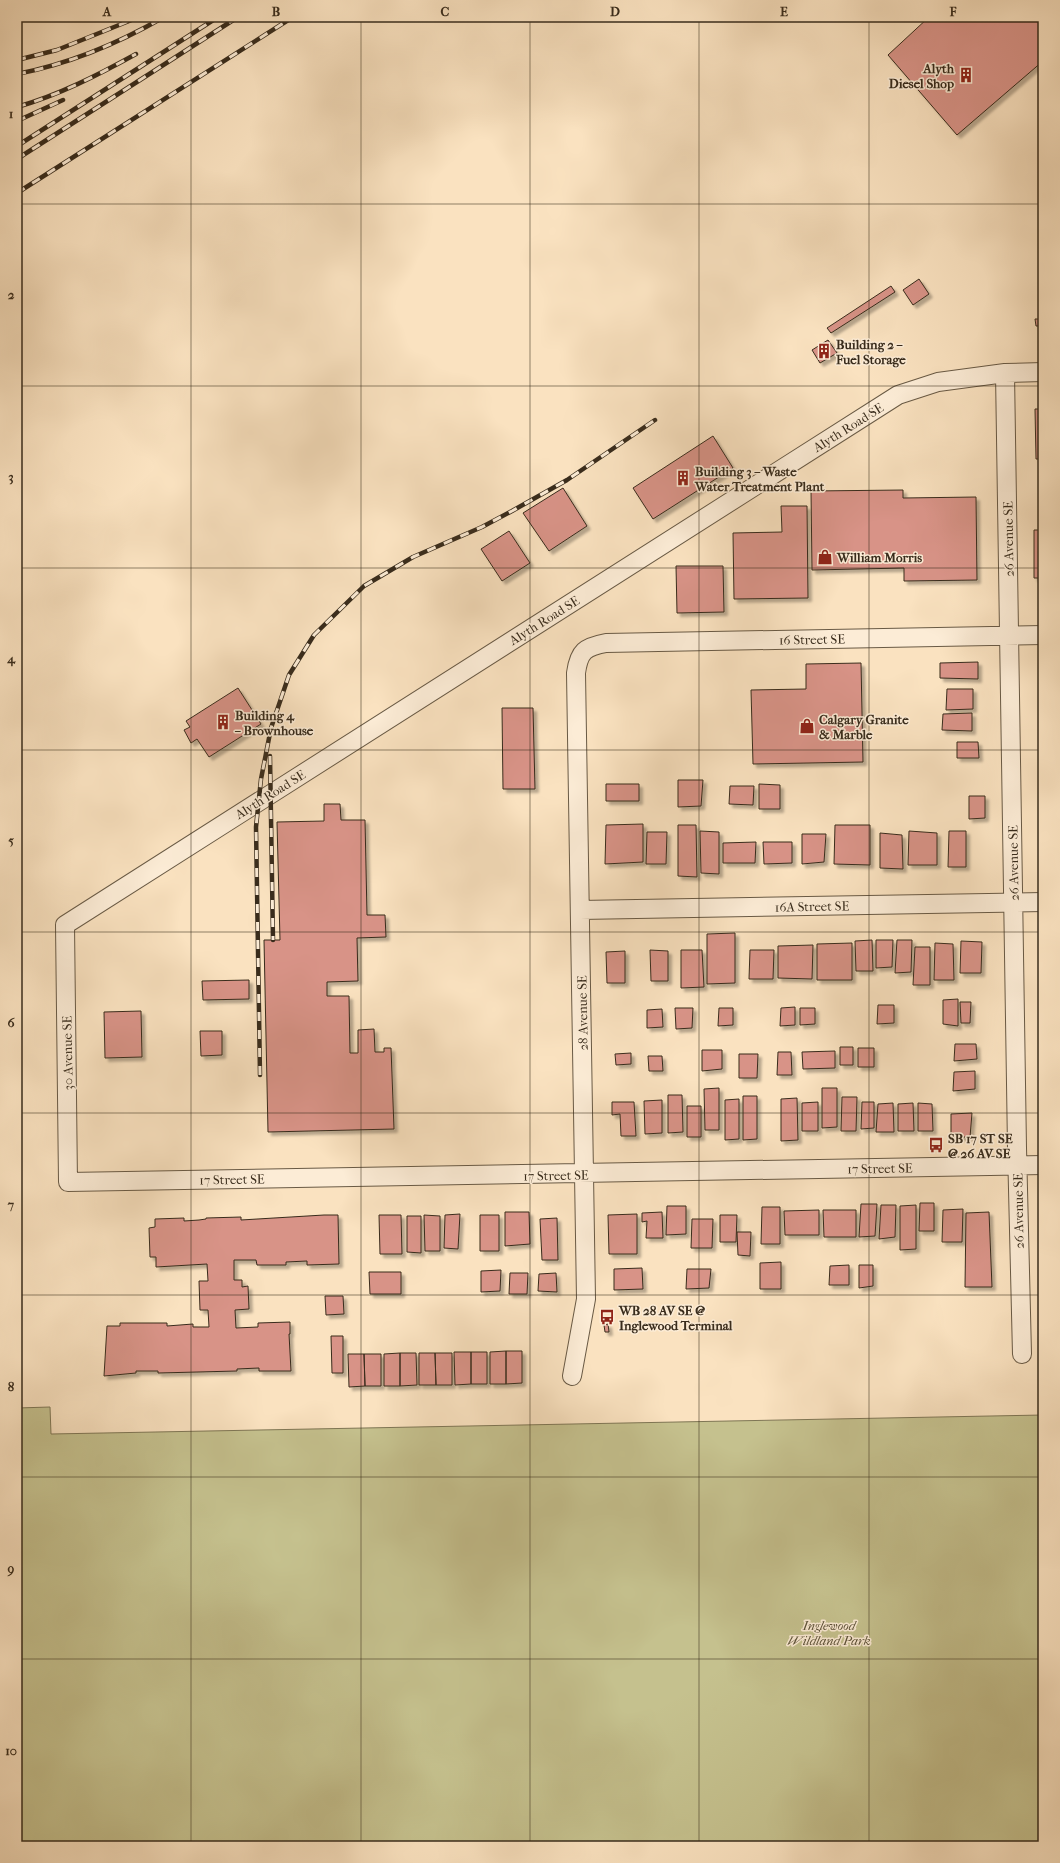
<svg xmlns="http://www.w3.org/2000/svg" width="1060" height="1863" viewBox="0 0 1060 1863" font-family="'IM FELL French Canon',serif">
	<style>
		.green { fill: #c5c18e; stroke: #7f7655 }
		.building { fill: #d89387; stroke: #392c1c; filter: url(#shadow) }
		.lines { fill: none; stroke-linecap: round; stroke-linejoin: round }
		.minor-casing { stroke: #695a45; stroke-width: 20 }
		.minor { stroke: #fcecd6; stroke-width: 18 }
		.rail-casing { stroke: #392c1c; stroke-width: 4.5 }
		.rail { stroke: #fcecd6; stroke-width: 3; stroke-dasharray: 9; stroke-linecap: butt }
		.grid { fill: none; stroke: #392c1c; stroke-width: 1; stroke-opacity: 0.55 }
		.labels { text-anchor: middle; stroke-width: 3; stroke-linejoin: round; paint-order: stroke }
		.poi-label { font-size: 13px; font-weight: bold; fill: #392c1c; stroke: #fcecd6; text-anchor: start }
		.street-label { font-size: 13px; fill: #392c1c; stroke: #fcecd6 }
		.park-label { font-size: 13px; font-style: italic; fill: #5c5138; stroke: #fcecd6 }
		.neatline { fill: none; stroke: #392c1c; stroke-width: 1.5 }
		.grid-label { font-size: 13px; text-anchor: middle; font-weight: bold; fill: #392c1c }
	</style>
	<defs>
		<filter id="shadow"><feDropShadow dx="3.5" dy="3.5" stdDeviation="1" flood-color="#0004"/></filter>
	</defs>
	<rect width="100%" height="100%" fill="#fae2c0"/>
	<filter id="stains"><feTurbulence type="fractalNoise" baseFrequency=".005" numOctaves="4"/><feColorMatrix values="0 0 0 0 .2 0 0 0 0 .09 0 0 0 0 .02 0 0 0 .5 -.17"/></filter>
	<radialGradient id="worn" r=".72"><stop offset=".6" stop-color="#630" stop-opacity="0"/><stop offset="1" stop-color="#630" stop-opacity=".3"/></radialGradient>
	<path class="green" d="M50 1407 51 1434 1043 1415V1846H17V1408Z"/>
	<path class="building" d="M929 17H1043V61L957 135 888 55Z
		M919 279 929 294 913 305 903 290Z
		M891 286 895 292 831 333 827 328Z
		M1035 319H1040V326H1036Z
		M828 340 837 353 820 363 812 350Z
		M1035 409H1043V459H1036Z
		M713 436 733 468 653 519 633 488Z
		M563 488 587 526 549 551 523 513Z
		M903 490V498L976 497 977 580 904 581V568L812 570 811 491Z
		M781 506H807L808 598 734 599 733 533 782 532Z
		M1034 530H1043V578H1034Z
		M509 531 530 563 502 581 481 549Z
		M676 566H723L724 612 677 613Z
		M978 662V679L940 678V663Z
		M861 663 863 762 753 764 751 690 806 689V664Z
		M238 688 261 724 209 757 197 739 191 743 184 730 190 727 186 721Z
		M947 689H973V709L946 710Z
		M502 708H533L535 789H503Z
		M972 713V731L942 730 943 714Z
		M1041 721H1043V739H1041Z
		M957 742H978L979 758H957Z
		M678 780H703L701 806 678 807Z
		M606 784H639V801H606Z
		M759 784 780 785V809H759Z
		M730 786H754L753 805 729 804Z
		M969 796H985V818L969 819Z
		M324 804H340L341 820H365L367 915H385L386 937 357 938 358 981 327 982V996H349L350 1053H358V1030L374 1029 375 1052H384V1048H391L394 1129 268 1132 264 940H280L277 822 324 821Z
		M643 824V862L605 864 606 825Z
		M678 825H696L697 877 678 876Z
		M835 825H870V865L834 864Z
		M700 831 719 832V874L701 873Z
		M909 831 937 833V865H908Z
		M949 831H966V867H948Z
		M647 832H667L666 864H646Z
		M880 833 902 835 903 869 880 868Z
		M802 834H826L824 862 802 864Z
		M756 842 755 863H723V843Z
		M763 842H792V863L764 864Z
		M735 933V983L707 984V934Z
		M872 940 873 971H856L855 941Z
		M876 940H893L892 967 876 968Z
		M897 940H912L911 972 895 973Z
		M961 941 982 942 981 973H960Z
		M852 943V980H817V944Z
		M935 943 953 944 954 980H934Z
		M813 945 812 979 778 978V946Z
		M915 947H930V985H913Z
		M650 950 668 951V981H651Z
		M681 950H702L704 987 681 988Z
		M750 950H774L773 979H749Z
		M625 951V983H607L606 952Z
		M249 980V999L203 1000 202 981Z
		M958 999V1026L943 1024V1000Z
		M960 1002H971L970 1023H961Z
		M878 1005H894V1023L877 1024Z
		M795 1007V1025L780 1026 781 1008Z
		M675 1008H693L692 1028 676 1029Z
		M719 1008H733V1025L718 1026Z
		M800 1008H815V1024L800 1025Z
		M662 1009 663 1027 647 1028V1010Z
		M141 1011 142 1057 105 1058 104 1012Z
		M200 1031H222V1055L201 1056Z
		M955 1044H976L977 1059 954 1061Z
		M840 1047H853V1065H840Z
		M858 1048H874V1067H858Z
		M702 1050H722V1069L702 1071Z
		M835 1051V1068L803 1069 802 1052Z
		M778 1052H791L792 1075H777Z
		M631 1053V1064L616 1065 615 1054Z
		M739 1054H758L757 1078H739Z
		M648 1056H662L663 1071H649Z
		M975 1071V1089L953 1091 954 1072Z
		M719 1088V1130H705L704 1089Z
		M822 1088H837V1127L822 1128Z
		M668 1095H682L683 1132 668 1133Z
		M743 1096H757V1139L743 1140Z
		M842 1097H857L856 1131H841Z
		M797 1098 798 1140 781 1141V1099Z
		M739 1099V1139L725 1140V1100Z
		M662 1100V1133L645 1134 644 1101Z
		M612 1102H634L636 1136H621L620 1114 612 1115Z
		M818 1102V1131H802V1103Z
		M862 1102H874V1128L861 1129Z
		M893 1103 894 1132H876L878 1104Z
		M913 1103 914 1131H898V1104Z
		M918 1103 932 1104 933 1131H918Z
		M687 1106H701V1137H687Z
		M972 1113 970 1137H951V1114Z
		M920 1203H934V1231H919Z
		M861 1204H877L875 1236 859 1237Z
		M881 1205H896L895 1237 879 1239Z
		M916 1205V1249L900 1250V1206Z
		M667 1206H686V1234L666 1235Z
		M762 1207H780V1244H761Z
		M963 1209 962 1242H942L943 1210Z
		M819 1210V1235H785L784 1211Z
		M823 1210H856V1237H824Z
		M505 1212H529L530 1244 505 1246Z
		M662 1212 663 1238H646L647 1221 642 1222V1213Z
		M989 1212 992 1287H965L966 1213Z
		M460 1214 458 1249 444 1248 445 1215Z
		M637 1214V1254H609L608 1215Z
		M324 1215H338L339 1264 307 1265V1261L286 1262V1265H257L256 1260H234V1280H242V1287L248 1286 249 1309 235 1310 236 1328 258 1327V1323L290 1322V1334H289L291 1371H259V1368L237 1369V1371L158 1373V1371H136V1373L104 1376 107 1326H120V1323H167V1326L193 1324V1327H209L208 1310H200L199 1281H208L207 1264 156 1267V1257H150L149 1228 155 1227V1219L184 1218V1221L199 1220 206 1219V1218L241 1217V1220Z
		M379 1215H401L402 1254H380Z
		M424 1215 440 1216V1251H425Z
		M480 1215H499V1251H480Z
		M720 1215H737L736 1242H720Z
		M407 1216H421V1253L407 1252Z
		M557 1218 558 1260H542L540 1219Z
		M692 1219H713L712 1248H691Z
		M737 1232H751L750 1256 738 1255Z
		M781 1262V1289H760V1263Z
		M849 1265V1285H829L830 1266Z
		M859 1265H873V1286L859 1288Z
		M642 1268 643 1289 614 1290V1269Z
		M687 1269H711L709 1288 686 1289Z
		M501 1270 500 1291 481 1292V1271Z
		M369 1272H401V1294H370Z
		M510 1273H528L527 1294H509Z
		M556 1273 557 1292 538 1291 539 1274Z
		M325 1296H343L344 1314 326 1315Z
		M608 1324 609 1332H605L604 1325Z
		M331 1336H343V1373H332Z
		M506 1351H522V1383L506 1384Z
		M506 1351V1384H490V1352Z
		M454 1352H471V1384L455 1385Z
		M471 1352H487V1384H471Z
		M400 1353H416L417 1385 400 1386Z
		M400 1353V1386H384V1354Z
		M419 1353H435L436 1385H419Z
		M435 1353H452V1385H436Z
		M348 1354H364L365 1386 349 1387Z
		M364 1354H381V1386H365Z"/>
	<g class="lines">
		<g class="minor-casing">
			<path id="minor" d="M1043 372 1005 373 938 382 898 395 65 925 68 1182 1043 1165
				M1005 373 1017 1148 1022 1354
				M580 910 1043 902
				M572 1376 586 1299 576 673C579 651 585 647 606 643L1043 635"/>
		</g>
		<use href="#minor" class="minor"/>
		<g class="rail-casing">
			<path id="rail" d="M17 60 57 50 139 17
				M17 74C69 64 119 43 164 17
				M17 107C59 95 98 75 136 54
				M17 121 63 100
				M17 146 218 17
				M17 159 238 17
				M17 193 293 17
				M270 756 273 940
				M260 1075 256 827 261 779 271 728 289 675 314 635 364 586 413 557 482 527 512 511 567 480 655 420"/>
		</g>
		<use href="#rail" class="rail"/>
	</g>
	<path class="grid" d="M191 17V1846M361 17V1846M530 17V1846M699 17V1846M869 17V1846M17 204H1043M17 386H1043M17 568H1043M17 750H1043M17 932H1043M17 1113H1043M17 1295H1043M17 1477H1043M17 1659H1043"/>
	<defs>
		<g id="building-bare" transform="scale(1.2)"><path d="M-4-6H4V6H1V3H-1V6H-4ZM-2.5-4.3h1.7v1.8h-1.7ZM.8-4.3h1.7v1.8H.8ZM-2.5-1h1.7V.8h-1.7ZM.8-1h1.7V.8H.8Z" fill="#8f2418" stroke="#fcecd6" stroke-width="2.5" paint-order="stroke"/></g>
		<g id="shop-bare" transform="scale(1.2)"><path d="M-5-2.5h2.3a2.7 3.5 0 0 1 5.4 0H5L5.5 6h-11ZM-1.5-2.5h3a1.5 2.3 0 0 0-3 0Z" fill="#8f2418" stroke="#fcecd6" stroke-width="2.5" paint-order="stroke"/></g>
		<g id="bus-bare" transform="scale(1.2)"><path d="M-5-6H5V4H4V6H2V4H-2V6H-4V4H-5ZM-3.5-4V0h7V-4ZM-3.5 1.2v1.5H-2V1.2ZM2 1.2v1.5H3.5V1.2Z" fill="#8f2418" stroke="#fcecd6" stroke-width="2.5" paint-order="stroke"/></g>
	</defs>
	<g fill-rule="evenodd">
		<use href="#building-bare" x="966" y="75"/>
		<use href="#building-bare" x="824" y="351"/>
		<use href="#building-bare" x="683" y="478"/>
		<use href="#shop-bare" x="825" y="557"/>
		<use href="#building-bare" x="223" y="722"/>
		<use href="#shop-bare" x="807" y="726"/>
		<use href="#bus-bare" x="936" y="1145"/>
		<use href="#bus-bare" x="607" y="1317"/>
	</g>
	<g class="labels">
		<g class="poi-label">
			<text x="954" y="73" text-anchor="end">Alyth<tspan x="954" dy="15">Diesel Shop</tspan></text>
			<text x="836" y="349">Building 2 –<tspan x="836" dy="15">Fuel Storage</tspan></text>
			<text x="695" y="476">Building 3 – Waste<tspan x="695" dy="15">Water Treatment Plant</tspan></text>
			<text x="837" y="562">William Morris</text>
			<text x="235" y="720">Building 4<tspan x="235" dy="15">– Brownhouse</tspan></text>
			<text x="819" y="724">Calgary Granite<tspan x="819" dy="15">&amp; Marble</tspan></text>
			<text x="948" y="1143">SB 17 ST SE<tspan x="948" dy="15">@ 26 AV SE</tspan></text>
			<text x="619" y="1315">WB 28 AV SE @<tspan x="619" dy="15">Inglewood Terminal</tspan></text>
		</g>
		<g class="street-label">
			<text transform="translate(848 427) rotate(-32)" y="5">Alyth Road SE</text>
			<text transform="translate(1008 539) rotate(-91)" y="5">26 Avenue SE</text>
			<text transform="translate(544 620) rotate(-32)" y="5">Alyth Road SE</text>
			<text transform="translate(812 639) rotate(-1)" y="5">16 Street SE</text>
			<text transform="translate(270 794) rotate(-32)" y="5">Alyth Road SE</text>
			<text transform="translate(1013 863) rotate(-91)" y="5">26 Avenue SE</text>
			<text transform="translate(812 906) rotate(-1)" y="5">16A Street SE</text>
			<text transform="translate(582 1013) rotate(-91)" y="5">28 Avenue SE</text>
			<text transform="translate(67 1053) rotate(-91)" y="5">30 Avenue SE</text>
			<text transform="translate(880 1168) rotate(-1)" y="5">17 Street SE</text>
			<text transform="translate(556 1175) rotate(-1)" y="5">17 Street SE</text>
			<text transform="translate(232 1179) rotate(-1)" y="5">17 Street SE</text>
			<text transform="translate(1018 1211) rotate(-91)" y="5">26 Avenue SE</text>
		</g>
		<g class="park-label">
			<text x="829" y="1630">Inglewood<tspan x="829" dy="15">Wildland Park</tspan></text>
		</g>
	</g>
	<rect width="1060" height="1863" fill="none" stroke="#fae2c0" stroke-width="44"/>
	<rect x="22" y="22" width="1016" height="1819" class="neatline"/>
	<g class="grid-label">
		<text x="107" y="16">A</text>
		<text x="276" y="16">B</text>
		<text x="445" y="16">C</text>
		<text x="615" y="16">D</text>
		<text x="784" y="16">E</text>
		<text x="953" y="16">F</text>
		<text x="11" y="118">1</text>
		<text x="11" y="299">2</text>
		<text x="11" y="481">3</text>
		<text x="11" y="663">4</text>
		<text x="11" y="845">5</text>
		<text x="11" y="1027">6</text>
		<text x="11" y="1209">7</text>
		<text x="11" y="1391">8</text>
		<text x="11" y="1573">9</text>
		<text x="11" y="1755">10</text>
	</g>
	<rect width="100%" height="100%" filter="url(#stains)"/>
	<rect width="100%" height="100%" fill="url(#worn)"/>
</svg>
